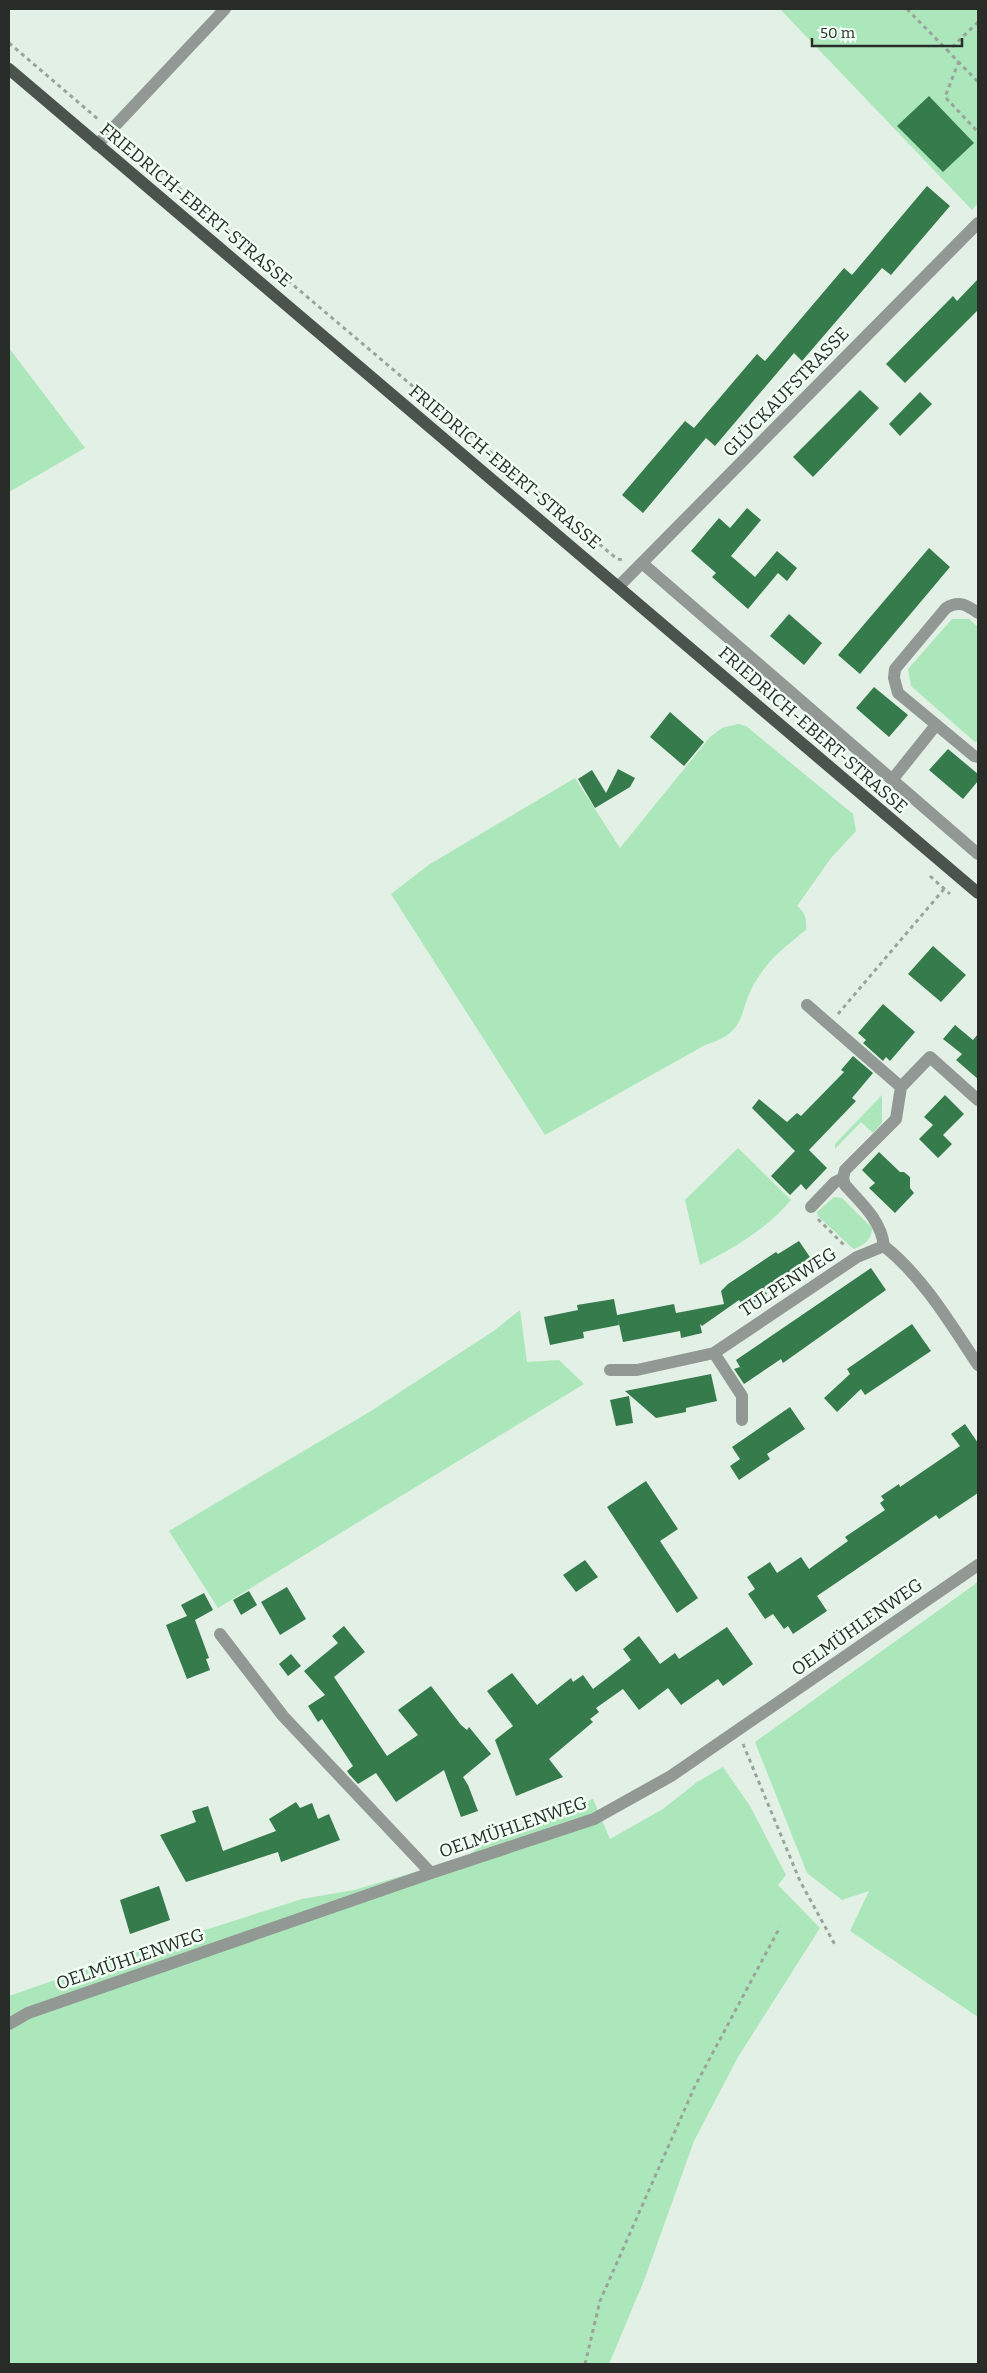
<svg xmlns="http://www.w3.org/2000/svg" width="987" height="2373" viewBox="0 0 987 2373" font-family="Bitter,serif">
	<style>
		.green { fill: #abe7ba }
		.building { fill: #357b4c }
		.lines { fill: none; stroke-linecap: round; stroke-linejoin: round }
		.path { stroke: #9aa49c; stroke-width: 3; stroke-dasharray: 4 4; stroke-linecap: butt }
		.minor { stroke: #929893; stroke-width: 12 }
		.major { stroke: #4a544c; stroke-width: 12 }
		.labels { text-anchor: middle; stroke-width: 5; stroke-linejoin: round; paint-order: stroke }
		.street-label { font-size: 18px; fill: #282d29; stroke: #f0fef3 }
	</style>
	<rect width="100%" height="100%" fill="#e3f0e5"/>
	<path class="green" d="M780 9H978V203L972 210Z
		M9 348 85 448 9 492Z
		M952 619H969L978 627V741L975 742 911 686 908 669Z
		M738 724 746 726 853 814 856 831 831 858 797 906C805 912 807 919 806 930 787 945 770 958 757 979 736 1011 751 1031 705 1045L545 1135 391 894 430 864 575 778 620 848 710 737 722 728Z
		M882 1095V1123L873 1133 861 1122 835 1149V1144Z
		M738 1148 791 1200C768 1228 732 1249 700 1265L685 1200Z
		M834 1197 842 1198 872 1228C872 1240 864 1245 854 1249L850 1246 818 1216 817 1212Z
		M520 1310 527 1362 559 1360 584 1384 218 1608 169 1531 371 1411 495 1330Z
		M978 1582V2017L850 1931 869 1891 842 1900 807 1873 755 1742Z
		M723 1767 750 1806 786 1875 778 1885 820 1928 738 2057 694 2141 645 2278 609 2364H9V1996L124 1956 302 1899 354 1890 466 1857 501 1831 593 1799 610 1839 663 1809 697 1782Z"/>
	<path class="building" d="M929 96 974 143 943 172 897 126Z
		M927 186 950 206 891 275 882 268 802 361 794 353 715 446 706 438 643 513 622 495 685 421 694 428 757 354 765 361 844 268 852 275Z
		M978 279V310L905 383 886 364 953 296 957 301Z
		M860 390 879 408 813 477 793 457Z
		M920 392 932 404 900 436 889 424Z
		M747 508 761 520 731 556 755 577 777 551 797 568 787 581 778 573 748 609 712 577 716 573 691 551 719 518 730 528Z
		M929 548 950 567 860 674 838 655Z
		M789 614 822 643 804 665 770 636Z
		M874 687 908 715 889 737 856 708Z
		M670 712 704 742 684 766 650 737Z
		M948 749 978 774V781L963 799 929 770Z
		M618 769 635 778 630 787 595 808 578 779 592 770 606 793Z
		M933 946 966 975 941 1002 908 974Z
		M883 1004 915 1032 890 1061 886 1057 883 1061 863 1043 866 1040 858 1033Z
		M955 1025 973 1040 978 1034V1079L956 1060 962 1054 943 1039Z
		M853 1056 873 1073 852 1098 856 1101 809 1150 827 1168 806 1190 801 1184 790 1195 771 1176 795 1151 752 1108 759 1099 787 1122 797 1113 801 1116 844 1072 841 1070Z
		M945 1095 964 1114 943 1135 938 1130 952 1144 938 1158 919 1139 933 1125 924 1117Z
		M879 1152 900 1172H904L910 1177V1188L914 1193 895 1213 869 1188 875 1183 862 1170Z
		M799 1241 816 1266 795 1280 790 1272 764 1290 767 1294 745 1309 739 1300 702 1326 700 1324 702 1333 681 1338 680 1331 623 1342 617 1315 674 1304 676 1313 724 1304 721 1291 728 1284 776 1252 778 1254Z
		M871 1268 886 1290 783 1363 781 1359 744 1384 734 1369 740 1367 736 1360Z
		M614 1299 619 1325 583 1332 584 1338 550 1345 544 1317 578 1310 577 1305Z
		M912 1324 931 1351 865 1395 861 1389 837 1412 824 1398 850 1374 847 1369Z
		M711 1374 717 1401 686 1408V1412L656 1418 625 1391Z
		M629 1396 633 1423 616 1426 610 1400Z
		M790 1407 805 1429 767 1454 770 1459 739 1480 730 1466 740 1459 732 1447Z
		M965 1424 978 1443V1493L939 1519 936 1515 817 1596 827 1611 793 1634 788 1626 784 1629 773 1614 765 1619 748 1594 755 1589 747 1577 770 1562 777 1573 801 1557 809 1569 848 1541 845 1537 885 1510 880 1503 884 1500 881 1496 899 1484 900 1487 960 1446 951 1434Z
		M646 1481 678 1529 660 1541 698 1598 677 1613 607 1507Z
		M585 1560 598 1577 576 1592 563 1575Z
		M287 1587 306 1619 280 1635 261 1602Z
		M249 1591 257 1605 241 1615 233 1600Z
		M204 1593 213 1610 195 1620 209 1658 206 1659 210 1670 187 1679 166 1625 187 1616 181 1605Z
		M344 1626 365 1652 334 1677 387 1756 418 1735 398 1710 431 1686 461 1725 467 1730 469 1727 491 1754 463 1777 468 1785 478 1811 461 1817 444 1770 396 1802 376 1773 358 1784 349 1774 347 1771 353 1766 322 1719 318 1722 308 1706 325 1695 304 1671 338 1643 332 1636Z
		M727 1627 753 1664 723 1686 718 1679 681 1705 668 1688 639 1710 623 1689 596 1708 599 1712 590 1719 593 1722 549 1759 563 1777 516 1796 495 1740 513 1726 487 1691 512 1673 537 1705 571 1678 573 1682 583 1675 593 1689 631 1660 623 1649 639 1636 660 1664 675 1653 679 1659Z
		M291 1654 301 1666 288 1676 279 1664Z
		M296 1802 300 1808 312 1803 318 1819 329 1814 340 1840 281 1862 278 1852 186 1882 160 1835 196 1822 192 1811 208 1806 223 1851 276 1831 269 1819Z
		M159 1886 170 1920 130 1934 120 1900Z"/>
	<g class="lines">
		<path class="path" d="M907 9 948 51
			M978 22 948 51 978 82
			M9 43 99 120
			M959 61 945 97 978 132
			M123 141 617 559 623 560
			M930 876 950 894
			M838 1014 944 889
			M818 1219 845 1246
			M743 1744 800 1881 835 1945
			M585 2364 600 2301 695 2086 780 1927"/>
		<path class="minor" d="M97 145 225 9
			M642 563 978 854
			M619 586 978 223
			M978 613C967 605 959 600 946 608L895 669 894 678 898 693 974 756 978 757
			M892 780 936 725
			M807 1005 901 1087
			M978 1100 930 1057 901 1087 896 1119 845 1170 843 1178 845 1185C861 1203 881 1220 884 1246 923 1277 950 1323 978 1365
			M811 1207 835 1182 843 1178
			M714 1353 742 1396V1420
			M610 1370H637L714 1353 857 1257 884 1246
			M220 1634 283 1716 431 1873
			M9 2024 28 2013 431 1873 594 1819 671 1776 978 1565"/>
		<path class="major" d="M9 69 978 893"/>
	</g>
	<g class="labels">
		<g class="street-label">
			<text transform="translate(196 205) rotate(40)" y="6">FRIEDRICH-EBERT-STRASSE</text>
			<text transform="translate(786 392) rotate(-46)" y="6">GLÜCKAUFSTRASSE</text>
			<text transform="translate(505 467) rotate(40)" y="6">FRIEDRICH-EBERT-STRASSE</text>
			<text transform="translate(813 730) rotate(41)" y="6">FRIEDRICH-EBERT-STRASSE</text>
			<text transform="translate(788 1282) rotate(-33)" y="6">TULPENWEG</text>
			<text transform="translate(857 1627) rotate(-35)" y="6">OELMÜHLENWEG</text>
			<text transform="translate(513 1827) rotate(-19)" y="6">OELMÜHLENWEG</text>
			<text transform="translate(130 1959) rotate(-19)" y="6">OELMÜHLENWEG</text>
		</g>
	</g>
	<rect width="987" height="2373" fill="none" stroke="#282d29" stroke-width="20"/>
	<path d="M812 38v8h150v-8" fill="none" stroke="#282d29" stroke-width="2.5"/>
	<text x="820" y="38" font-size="15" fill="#282d29" stroke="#f0fef3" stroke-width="4" paint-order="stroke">50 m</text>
</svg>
